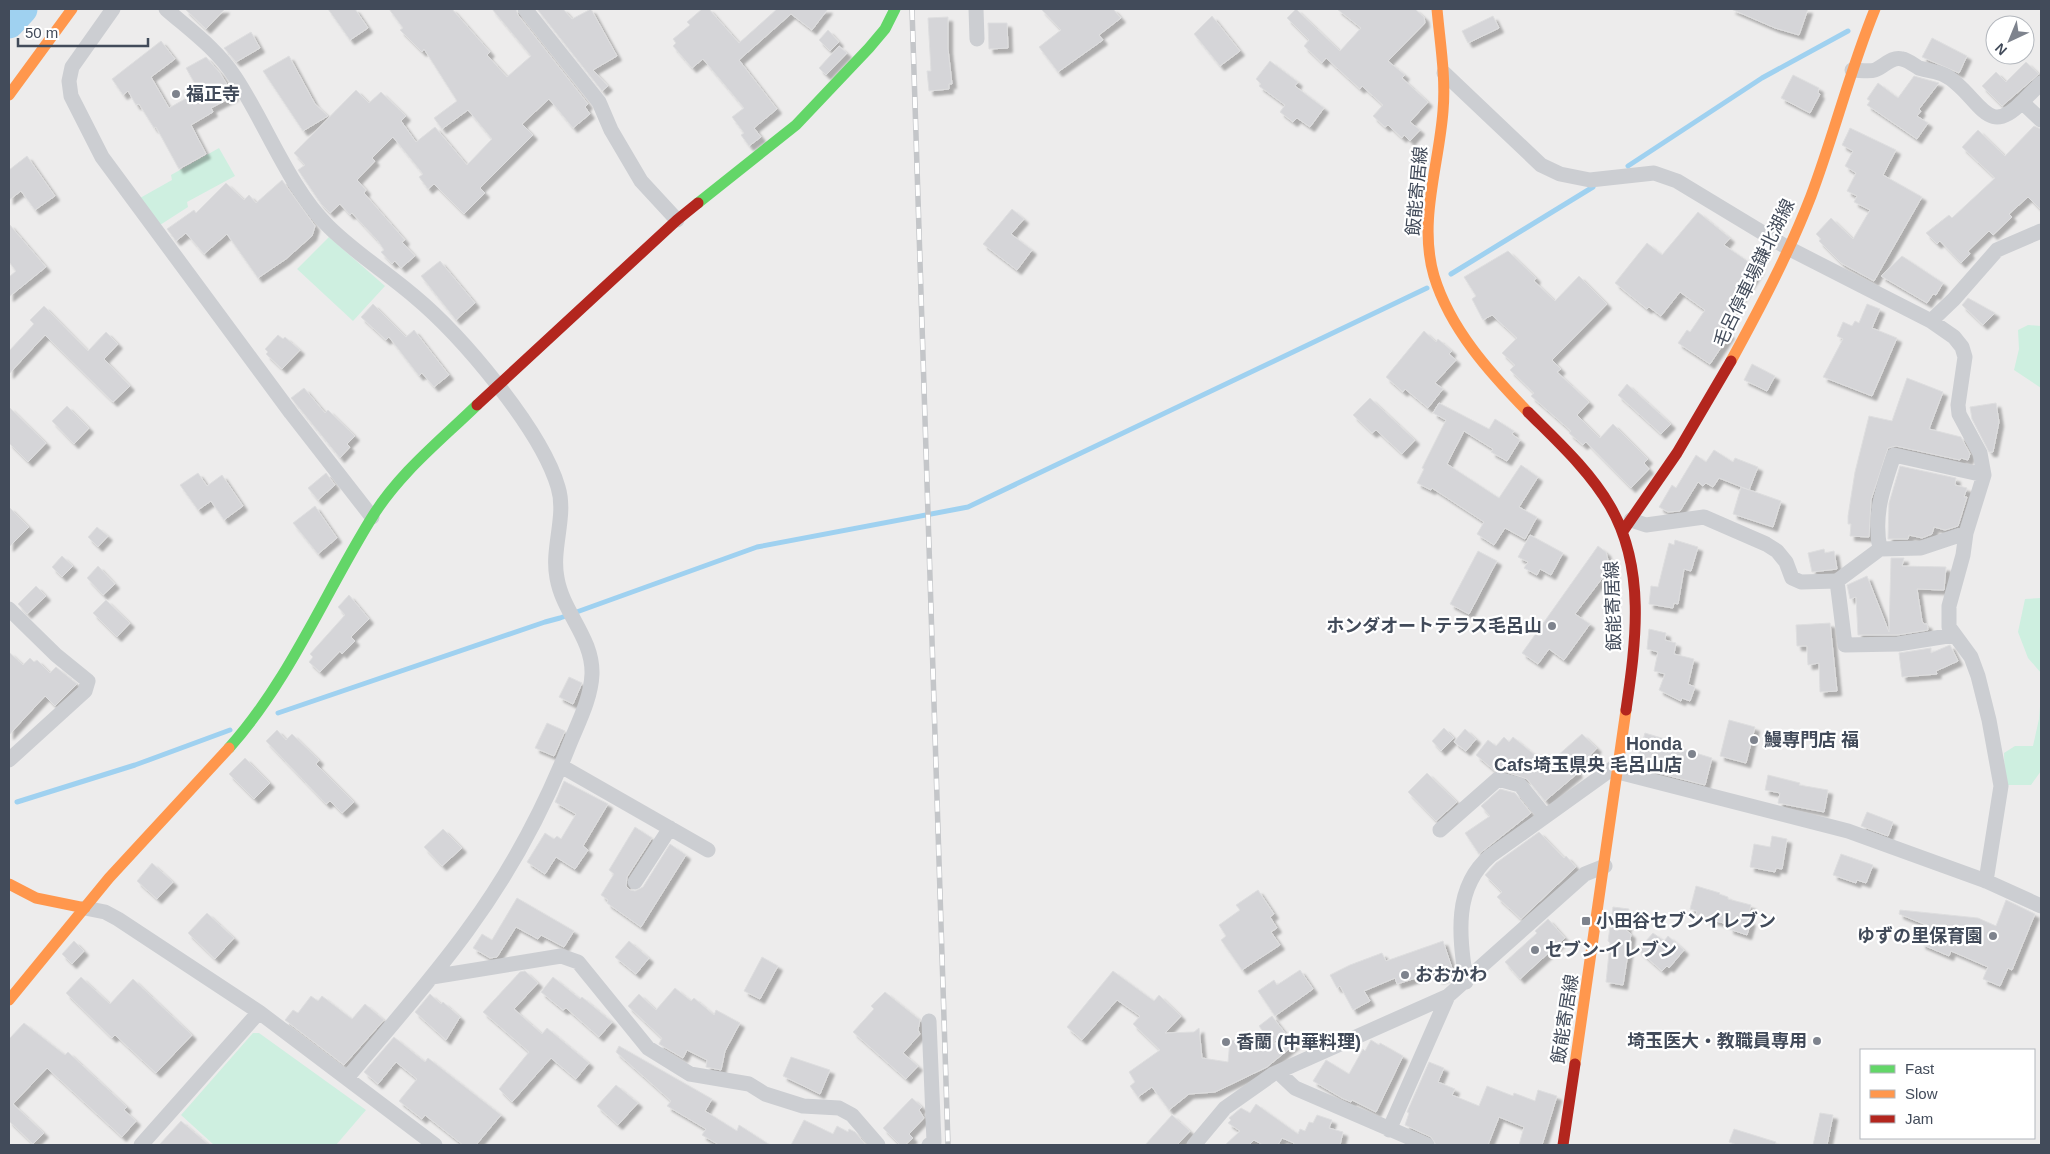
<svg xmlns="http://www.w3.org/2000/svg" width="2050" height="1154" viewBox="0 0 2050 1154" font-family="Helvetica,'Noto Sans JP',sans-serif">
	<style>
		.green { fill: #ceefe0 }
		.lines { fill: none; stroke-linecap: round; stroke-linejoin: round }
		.stream { stroke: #9fd1f0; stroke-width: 5 }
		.river { stroke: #9fd1f0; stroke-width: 31 }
		.building { fill: #d5d5d8; stroke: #dededf; filter: url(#shadow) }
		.street { stroke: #ccced2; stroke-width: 15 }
		.fast { stroke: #63d668; stroke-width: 11 }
		.slow { stroke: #ff974d; stroke-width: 11 }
		.jam { stroke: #b3261e; stroke-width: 11 }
		.rail-casing { stroke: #c4c6c9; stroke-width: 5.5 }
		.rail { stroke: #fff; stroke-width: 4; stroke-dasharray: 11; stroke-linecap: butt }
		.poi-dot { fill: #7e838d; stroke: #fff; stroke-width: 2 }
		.labels { text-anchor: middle; stroke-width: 4.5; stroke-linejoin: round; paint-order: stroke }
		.poi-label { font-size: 18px; font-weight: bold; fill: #424b5a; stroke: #fff; text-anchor: start }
		.street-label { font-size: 18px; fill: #424b5a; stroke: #fff }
	</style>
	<defs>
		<filter id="shadow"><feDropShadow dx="4.5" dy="4.5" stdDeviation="1" flood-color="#0004"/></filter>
	</defs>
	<rect width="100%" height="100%" fill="#edecec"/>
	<path class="green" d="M219 148 235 176 187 202 188 207 160 225 140 198 172 180 171 175Z
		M329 237 385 286 353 321 297 269Z
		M2028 325 2041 326V388L2014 370 2019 349 2018 330Z
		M2041 598V673L2028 658 2018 632 2025 599Z
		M2041 694V771L2031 785H2005L2004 753 2015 746H2033L2039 719Z
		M253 1033H259L366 1110 336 1145H214L181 1115Z"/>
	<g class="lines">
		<path class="stream" d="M1628 166 1762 78 1848 31
			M1451 274 1593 187
			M278 713 545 622 560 618 757 547 968 507 1427 288
			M17 802 135 765 230 730"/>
		<path class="river" d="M9 23 22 9"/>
	</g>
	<path class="building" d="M185 9H225L206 29Z
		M328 9H355L368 28 350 40Z
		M389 9H452L490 52 487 55 507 77 531 56 492 9H516L518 15 588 104 585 107 590 114 573 128 549 99 522 124 533 135 480 188 485 193 464 214 434 184 428 189 419 177 423 174 393 137 372 158 375 161 357 180 366 190 364 193 405 240 402 242 415 256 401 268 395 261 392 264 381 252 384 250 378 241 352 213 350 215 340 204 330 213 321 204 298 170 305 165 294 153 356 90 369 103 381 92 406 116 401 121 416 142 435 127 467 165 492 139 468 110 442 129 434 118 457 101 424 49 422 52 400 30 403 28Z
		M537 9H563L572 19 591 9 617 56 593 70 608 86 602 91Z
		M702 9H709L739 43 777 9H828L812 30 791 14 739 60 777 109 754 128 761 137 749 146 741 135 744 133 732 117 744 108 703 59 692 68 673 46 676 43 673 39 690 25 687 22Z
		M1041 9H1113L1121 18 1099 35 1103 40 1058 72 1039 47 1061 30Z
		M1296 9 1340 51 1361 28 1337 9H1415L1424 17 1425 23 1388 61 1405 75 1402 78 1428 102 1410 122 1420 130 1410 141 1404 135 1402 138 1388 125 1385 127 1373 116 1383 105 1362 86 1360 89 1326 58 1322 63 1304 46 1309 40 1287 18Z
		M1731 9H1808L1799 35 1775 28Z
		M1212 16 1240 51 1220 66 1194 34Z
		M1493 16 1499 28 1468 43 1462 31Z
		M948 17V49L952 84H949V89L929 91 927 71H931L928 18Z
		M988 23H1007L1008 48 989 49Z
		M828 30 839 42 830 51 819 40Z
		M251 32 260 48 236 62 224 48Z
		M1932 38 1967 56 1959 73 1922 57Z
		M161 41 175 59 151 77 169 108 199 91 186 68 206 57 220 73 234 96 211 108 213 112 191 125 206 154 179 169 156 127 154 128 139 104 136 105 128 91 123 95 112 79Z
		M839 46 847 53 826 75 819 68Z
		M289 56 315 104 328 116 303 131 263 71Z
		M1270 61 1298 82 1295 86 1324 108 1310 127 1297 118 1293 122 1280 112 1285 105 1259 86 1261 84 1256 79Z
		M2026 62 2039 74 2002 106 1982 86 1996 72 2006 82Z
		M1793 75 1819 88 1818 93 1820 94 1810 113 1781 98Z
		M1914 76 1939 83 1919 109 1921 111 1917 116 1928 123 1917 139 1867 105 1870 101 1867 99 1878 83 1898 98Z
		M2034 126 2041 129V210L2028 197 2009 214 2012 217 1993 235 1989 231 1968 251 1970 254 1961 263 1940 241 1937 244 1926 233 1949 215 1952 218 1995 178 1962 147 1978 130 2005 156Z
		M1850 128 1896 150 1883 175 1922 197 1874 281 1841 263 1819 241 1821 239 1816 234 1831 218 1853 239 1870 210 1854 202 1857 196 1847 191 1856 173 1845 166 1853 151 1842 145Z
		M27 156 55 196 35 210 21 191 9 200V170Z
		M282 180 315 226 312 236 286 259 258 278 227 234 204 254 186 233 176 241 167 229 194 210 196 213 226 183 244 200 249 195 256 203Z
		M1012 209 1024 219 1011 234 1032 250 1017 270 983 244Z
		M1698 212 1730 238 1724 245 1759 269 1721 328 1730 334 1710 364 1678 343 1687 330 1690 332 1705 310 1680 292 1661 316 1649 307 1647 309 1615 283 1647 243 1662 255Z
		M9 224 46 267 9 297V277L16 271 9 262Z
		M1508 251 1536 278 1534 281 1555 301 1579 276 1607 304 1552 360 1561 369 1557 372 1589 402 1577 415 1600 438 1613 424 1648 459 1644 463 1649 469 1631 488 1586 442 1583 445 1569 433 1571 431 1531 396 1534 393 1510 370 1515 365 1502 353 1517 338 1492 315 1483 320 1472 299 1476 296 1464 277Z
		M1902 256 1943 283 1936 295 1933 294 1927 303 1881 276Z
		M440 261 475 303 456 320 421 276Z
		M1968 298 1995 313 1983 325 1962 305Z
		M373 304 406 337 414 330 449 375 434 387 422 373 419 376 389 337 386 340 361 317Z
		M1867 304 1880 309 1872 328 1897 338 1872 396 1823 377 1843 339 1837 336 1843 322 1852 326 1855 321 1859 323Z
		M44 306 88 351 106 332 118 344 104 359 130 386 113 402 45 335 9 374V351L34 324 30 320Z
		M1424 331 1436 342 1438 339 1452 351 1449 354 1456 360 1435 383 1443 389 1428 408 1405 389 1403 392 1386 377Z
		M278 335 283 339 285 337 300 350 282 369 266 354 268 352 265 349Z
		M1752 364 1775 376 1767 391 1744 380Z
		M1907 378 1943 392 1929 429 1961 437 1970 454 1968 460 1961 458 1960 460 1896 446 1888 448 1871 500 1869 537 1850 536 1851 524H1848V516L1855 472 1869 416 1892 421Z
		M1627 384 1671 424 1661 434 1618 395Z
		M304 388 325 413 328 410 355 436 347 444 350 447 340 458 291 398Z
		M1370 398 1415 440 1402 454 1376 430 1372 433 1353 415Z
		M1439 403 1489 429 1495 419 1514 431 1512 434 1520 440 1507 461 1491 452 1493 449 1464 431 1447 464 1499 498 1521 465 1538 477 1519 507 1537 517 1525 539 1505 528 1494 545 1477 534 1484 522 1432 488 1431 490 1417 483 1424 469 1422 468 1446 420 1433 413Z
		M1996 403 1999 422 1993 452H1989L1972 419 1970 407Z
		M67 406 89 428 74 444 52 421Z
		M9 407 46 443 28 462 9 443Z
		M1714 450 1733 462 1735 458 1758 467 1749 490 1719 478 1713 487 1706 483 1703 486 1698 482 1680 511 1668 512 1659 507 1672 485 1676 488 1696 455 1706 462Z
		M1900 466 1956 478 1955 485 1967 488 1964 497H1967L1958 526 1945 530 1934 527 1932 534 1922 538 1909 535 1908 539H1888L1889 503Z
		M198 473 207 486 222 475 243 506 224 520 211 501 198 510 180 485Z
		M326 473 335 485 318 500 308 488Z
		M1741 487 1781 501 1773 527 1733 514Z
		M315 506 337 538 318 554 293 523Z
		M9 507 29 527 9 547Z
		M97 527 108 536 98 547 88 537Z
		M1530 535 1563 553 1551 575 1540 569 1537 575 1524 568 1528 562 1518 557Z
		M1675 540 1698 547 1691 571 1684 569 1678 604 1674 603 1673 608 1649 604 1651 586 1658 587 1669 543 1674 545Z
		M1598 546 1606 552 1610 568 1575 614 1590 624 1564 660 1549 649 1538 664 1522 653Z
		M1824 549 1825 553 1834 551 1837 569 1812 572 1808 553Z
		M1478 551 1497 561 1469 614 1450 604Z
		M62 556 73 566 62 577 52 567Z
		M1891 558H1904L1902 566 1946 567 1944 590 1917 589 1922 621 1924 624H1927L1928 630 1897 635H1858L1856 597 1850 599 1847 585 1867 576 1889 632Z
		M98 566 115 584 103 595 87 578Z
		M36 586 46 596 27 614 18 604Z
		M349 595 369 619 351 637 355 641 342 654 340 651 320 672 309 662 313 657 310 654 345 615 338 607Z
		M106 600 130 623 117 637 93 613Z
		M1830 623 1837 691 1820 692 1819 663 1808 665 1807 646H1797L1796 625Z
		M1649 629 1666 633 1665 640 1676 643 1674 654 1694 659 1688 684 1695 687 1690 701 1682 698 1681 701 1659 690 1665 674 1654 671 1658 652 1647 649Z
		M1950 645 1958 661 1936 671 1937 674 1902 677 1899 653 1931 648V653Z
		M9 652 23 665 30 658 34 662 37 660 50 673 56 667 77 684 55 706 45 696 9 735Z
		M569 677 582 683 573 704 559 697Z
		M1729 720 1755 727 1746 763 1720 756Z
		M547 723 565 731 554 756 535 748Z
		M1444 728 1454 738 1441 751 1432 741Z
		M1465 729 1476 739 1466 751 1454 742Z
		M277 730 286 740 292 734 319 760 316 764 354 802 342 813 330 801 326 804 266 741Z
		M1645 733 1678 743 1676 747 1712 758 1705 785 1635 767Z
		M1582 734 1597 748 1576 770 1578 773 1545 801 1527 779 1500 770 1495 771 1476 755 1488 740 1496 746 1504 737 1509 742 1513 737 1547 765Z
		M245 758 270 783 254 799 229 774Z
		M1427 773 1457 802 1436 821 1408 792Z
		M1768 775 1800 783 1799 785 1828 790 1824 812 1778 803 1780 793 1765 790Z
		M564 781 608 804 583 846 588 850 575 869 556 857 545 874 527 862 545 833 554 839 557 836 561 839 576 814 555 802Z
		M1500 789 1515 793 1531 813 1479 854 1465 833 1490 816 1481 806Z
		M1867 812 1893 822 1888 836 1861 826Z
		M635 827 652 838 627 877 626 886 630 890 635 891 643 887 670 844 686 855 641 927 607 903 608 900 601 895 614 874 609 870Z
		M443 829 462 848 442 866 424 847Z
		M1539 832 1564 858 1566 856 1576 867 1521 919 1497 897 1502 892 1485 875 1496 863Z
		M1772 836 1787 839 1782 869 1776 868 1775 872 1750 867 1754 844 1770 847Z
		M1841 854 1873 865 1866 883 1857 880 1856 883 1833 875Z
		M152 863 173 882 157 899 137 881Z
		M1696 886 1720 893 1719 894 1728 897V899L1751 905 1747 920 1751 921 1747 935 1729 929 1730 925 1696 915 1697 911 1690 909Z
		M1258 890 1274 914 1270 917 1277 928 1271 932 1280 945 1242 970 1221 940 1226 936 1219 925 1240 910 1236 905Z
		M517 898 574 931 564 947 541 935 538 939 516 927 497 957 490 958 473 948 482 934 492 940Z
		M2006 900 2035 914 2012 970 2008 968 2000 986 1983 979 1988 967 1951 951 1949 956 1921 944 1929 926 1899 914 1900 910 1978 918 1996 926Z
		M1613 907 1629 909 1626 930 1631 934 1623 985 1606 982 1610 943 1608 941Z
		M207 913 234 938 215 959 188 933Z
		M1548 919 1565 938 1520 979 1505 962 1537 933 1535 931Z
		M1653 933 1664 941 1668 936 1684 950 1669 968 1667 966 1662 971 1638 950Z
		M74 941 84 951 72 964 62 954Z
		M629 941 649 958 636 974 615 957Z
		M1443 941 1454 974 1438 979 1435 972 1397 984 1395 978 1364 991 1370 1001 1353 1010 1340 986 1337 988 1330 975 1350 965 1382 953 1386 961Z
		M762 957 778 966 760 999 744 991Z
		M1300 970 1313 989 1275 1016 1258 991 1274 980 1277 985Z
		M525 971 538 983 514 1009 542 1034 547 1028 589 1063 576 1079 551 1058 512 1102 499 1089 529 1052 483 1012 520 972Z
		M1113 971 1154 1001 1159 995 1181 1016 1165 1033 1194 1032 1199 1028 1202 1058 1228 1062 1230 1040 1271 1043 1259 1026 1272 1016 1285 1033 1272 1043 1295 1044 1267 1067 1215 1092 1189 1094 1169 1110 1152 1087 1138 1097 1130 1086 1135 1082 1129 1072 1160 1050 1133 1024 1140 1016 1117 1000 1082 1040 1067 1027Z
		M81 977 110 1004 133 979 192 1035 156 1073 115 1035 112 1038 66 993Z
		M553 977 580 999 582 997 612 1022 599 1037 566 1008 563 1010 541 992Z
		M675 988 691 1001 694 998 714 1015 716 1010 740 1023 725 1051 721 1070 706 1067 707 1060 687 1050 683 1058 659 1044 662 1038 628 1006 639 994 656 1010Z
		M885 992 920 1020 918 1030 920 1034 903 1053 918 1066 906 1079 853 1032 874 1009 871 1006Z
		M430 994 441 1004 443 1002 460 1017 446 1040 415 1012Z
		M311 996 318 1001 322 996 352 1019 365 1004 384 1020 344 1065 285 1020 293 1010 298 1013Z
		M24 1023 65 1055 68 1052 127 1107 124 1110 136 1121 122 1137 47 1068 13 1104 44 1133 33 1144 9 1121V1039Z
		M394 1037 425 1062 428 1058 501 1115 476 1145H463L425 1115 422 1119 399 1101 417 1079 396 1062 378 1084 364 1072Z
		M1371 1040 1379 1045 1380 1043 1403 1056 1376 1112 1352 1100 1351 1102 1342 1098 1313 1081 1326 1060 1349 1074 1363 1049 1365 1051Z
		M619 1046 712 1099 705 1111 737 1131 739 1125 770 1145H719L702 1135 706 1129 667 1106 671 1101 616 1052Z
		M791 1057 830 1070 820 1094 783 1076Z
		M1429 1062 1444 1068 1438 1082 1455 1089 1452 1095 1479 1106 1487 1086 1513 1096 1514 1093 1535 1101 1538 1090 1557 1096 1542 1145H1519L1524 1127 1499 1117 1488 1145H1436L1431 1137 1405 1125 1409 1113 1407 1112Z
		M616 1085 638 1103 618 1125 597 1106Z
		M912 1098 922 1107 919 1110 924 1118 909 1134 913 1138 905 1145H900L883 1128Z
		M1256 1104 1298 1134 1300 1129 1305 1131 1309 1122 1313 1123 1317 1115 1332 1120 1329 1128 1343 1132 1340 1145H1293L1294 1143 1282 1138 1278 1145H1263L1254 1140 1249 1145H1225L1240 1131 1228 1123 1231 1120 1229 1118 1241 1108 1250 1113Z
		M1820 1113 1833 1115 1827 1145H1813Z
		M1172 1115 1190 1131 1177 1145H1145Z
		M804 1120 833 1134 837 1126 848 1132 849 1129 855 1132 866 1145H791Z
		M181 1121 209 1145H159Z
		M1734 1129 1776 1142 1775 1145H1737L1729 1142Z"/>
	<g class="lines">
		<path class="street" d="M113 9 72 67 69 81 71 96 102 157 291 413 372 517
			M166 9C190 30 217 49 235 77 265 122 290 189 328 226 354 252 386 272 414 296 461 335 541 429 558 487 567 516 551 548 557 578 563 613 593 638 592 674 591 698 579 721 570 743 544 809 509 874 467 931 430 982 388 1029 347 1078
			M525 9 599 102 611 130 641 181 677 220
			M976 9 977 39
			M1852 70C1859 70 1869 72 1875 70 1884 67 1891 56 1902 59 1908 60 1914 65 1919 68 1935 73 1944 71 1957 84 1981 104 1990 136 2022 102
			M1444 73 1541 165 1560 174 1590 180 1654 173 1677 181 1788 248 1931 321 1954 299 1997 250 2041 231
			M2041 83 2022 102 2041 120
			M1931 321 1954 337 1962 347 1965 357 1958 405 1959 414 1980 453 1984 475 1966 533 1963 555 1949 606V627L1971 657 1978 676 1989 720 2001 786 1986 881
			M1631 520 1646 525 1704 517 1766 544 1777 551 1786 562 1792 578 1801 582 1837 581 1880 549 1921 548 1966 533
			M1880 549C1873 515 1883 488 1894 455L1984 475
			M1837 581 1845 645 1898 644 1954 635
			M9 609 56 655 88 681 85 691 9 760
			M561 766 708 850
			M1618 772 1848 831 1986 881 2041 906
			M1440 830 1498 779 1520 785 1545 816
			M635 882 670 828
			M85 908 105 912 118 919 259 1012 435 1145
			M432 977 561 956 578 962 648 1048 690 1074 749 1084 765 1094 803 1106 839 1108 852 1115 878 1145
			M1466 982C1460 938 1452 889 1490 856L1620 763
			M929 1021 934 1142 929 1145
			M1278 1072 1295 1088 1427 1145
			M1389 1130 1448 996
			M141 1145 259 1012
			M1194 1145 1225 1108 1273 1074 1448 996 1585 874 1605 866"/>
		<path class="fast" d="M698 203 796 125 869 48 885 29 895 9
			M229 748C289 681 324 595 371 519 398 474 440 441 477 405"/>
		<path class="slow" d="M1437 9C1440 43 1446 77 1443 111 1439 165 1418 222 1434 276 1450 329 1490 373 1528 412
			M9 95 72 9
			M1731 361C1760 308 1789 253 1811 196 1834 135 1850 70 1875 9
			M9 884 36 898 85 908
			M9 1000 109 878 229 748
			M1575 1064 1626 710"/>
		<path class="jam" d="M477 405 677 220 698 203
			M1528 412C1557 441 1589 470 1610 506 1646 568 1636 642 1626 710
			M1623 531 1677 453 1731 361
			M1563 1145 1575 1064"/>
		<g class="rail-casing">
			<path id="rail" d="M912 9 948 1145"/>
		</g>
		<use href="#rail" class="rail"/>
	</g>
	<g class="poi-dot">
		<circle cx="176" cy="94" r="5"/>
		<circle cx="1552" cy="626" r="5"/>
		<circle cx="1754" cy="740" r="5"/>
		<circle cx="1692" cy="754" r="5"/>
		<rect x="1581" y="916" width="10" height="10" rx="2.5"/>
		<circle cx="1993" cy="936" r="5"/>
		<circle cx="1535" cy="950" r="5"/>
		<circle cx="1405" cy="975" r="5"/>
		<circle cx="1817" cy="1041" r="5"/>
		<circle cx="1226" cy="1042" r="5"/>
	</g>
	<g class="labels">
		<g class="poi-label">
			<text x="186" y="100">福正寺</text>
			<text x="1542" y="632" text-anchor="end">ホンダオートテラス毛呂山</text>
			<text x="1764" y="746">鰻専門店 福</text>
			<text x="1682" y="750" text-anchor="end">Honda<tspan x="1682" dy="21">Cafs埼玉県央 毛呂山店</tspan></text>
			<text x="1596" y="927">小田谷セブンイレブン</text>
			<text x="1983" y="942" text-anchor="end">ゆずの里保育園</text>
			<text x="1545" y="956">セブン-イレブン</text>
			<text x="1415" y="981">おおかわ</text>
			<text x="1807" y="1047" text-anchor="end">埼玉医大・教職員専用</text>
			<text x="1236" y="1048">香蘭 (中華料理)</text>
		</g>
		<g class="street-label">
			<text transform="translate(1417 191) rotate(-85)" y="6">飯能寄居線</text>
			<text transform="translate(1754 273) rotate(-64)" y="6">毛呂停車場鎌北湖線</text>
			<text transform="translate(1613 606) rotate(-92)" y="6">飯能寄居線</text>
			<text transform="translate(1565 1019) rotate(-81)" y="6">飯能寄居線</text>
		</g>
	</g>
	<rect width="2050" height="1154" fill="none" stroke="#424b5a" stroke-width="20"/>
	<rect x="1860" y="1049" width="175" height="90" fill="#ffffff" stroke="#b3b7bd"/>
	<rect x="1870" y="1065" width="25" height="8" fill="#63d668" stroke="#b3b7bd"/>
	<text x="1905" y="1074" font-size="15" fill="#424b5a">Fast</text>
	<rect x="1870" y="1090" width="25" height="8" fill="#ff974d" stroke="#b3b7bd"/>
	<text x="1905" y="1099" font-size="15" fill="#424b5a">Slow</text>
	<rect x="1870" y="1115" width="25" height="8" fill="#b3261e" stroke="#b3b7bd"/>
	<text x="1905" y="1124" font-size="15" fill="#424b5a">Jam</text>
	<g transform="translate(2010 40) rotate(224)"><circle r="24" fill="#ffffff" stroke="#b3b7bd"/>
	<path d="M0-4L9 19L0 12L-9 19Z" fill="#7e838d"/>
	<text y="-8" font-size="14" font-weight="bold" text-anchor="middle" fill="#424b5a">N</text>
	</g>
	<path d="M18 38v8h130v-8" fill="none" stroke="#424b5a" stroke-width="2.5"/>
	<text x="25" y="38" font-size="15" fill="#424b5a" stroke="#ffffff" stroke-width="4" paint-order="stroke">50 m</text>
</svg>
